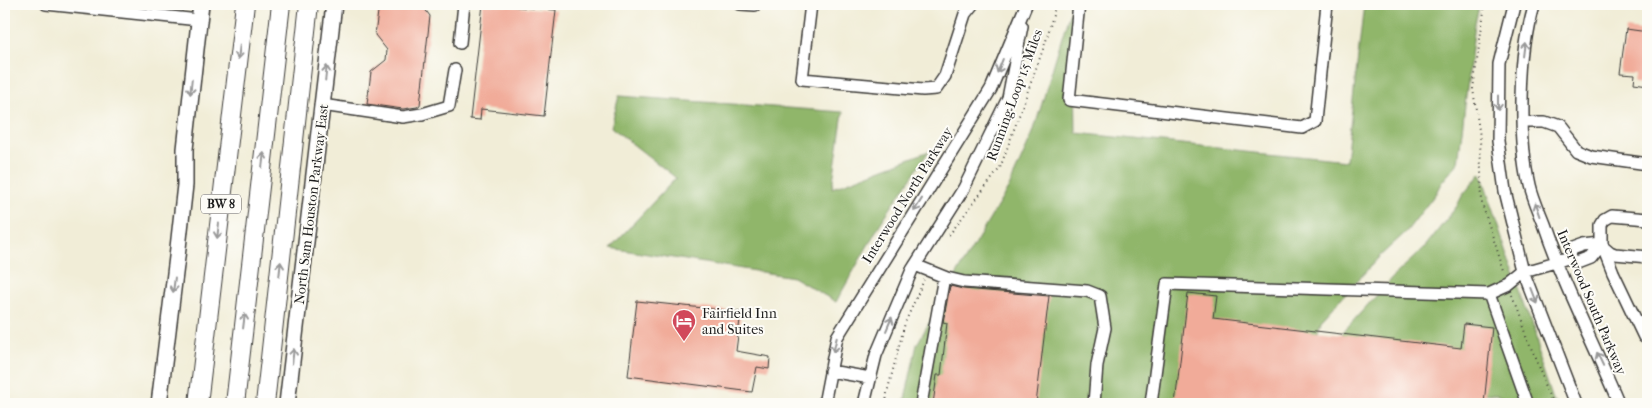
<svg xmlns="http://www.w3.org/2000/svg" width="1652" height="408" viewBox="0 0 1652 408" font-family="'IM FELL French Canon',serif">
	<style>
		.forest { fill: #90b66b; stroke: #566944 }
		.building { fill: #f1ab99 }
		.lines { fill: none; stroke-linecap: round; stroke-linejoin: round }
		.minor-casing { stroke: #3c3b38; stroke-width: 14 }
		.major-casing { stroke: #3c3b38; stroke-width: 18 }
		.highway-casing { stroke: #3c3b38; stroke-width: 20 }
		.path { stroke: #3c3b38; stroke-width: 2; stroke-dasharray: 1 4; stroke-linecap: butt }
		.minor { stroke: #fff; stroke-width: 11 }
		.major { stroke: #fff; stroke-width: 15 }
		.highway { stroke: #fff; stroke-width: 18 }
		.oneway { stroke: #999 }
		.labels { text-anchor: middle; stroke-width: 4; stroke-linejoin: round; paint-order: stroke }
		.shield { fill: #fdfcf7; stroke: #605f5e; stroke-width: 1 }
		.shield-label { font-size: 12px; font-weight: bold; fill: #1c1c1c }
		.street-label { font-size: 14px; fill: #1c1c1c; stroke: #fdfcf7 }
		.poi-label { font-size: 14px; fill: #1c1c1c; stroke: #fdfcf7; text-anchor: start }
	</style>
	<rect width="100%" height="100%" fill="#fdfcf7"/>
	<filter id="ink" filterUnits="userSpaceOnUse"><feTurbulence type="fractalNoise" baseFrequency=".02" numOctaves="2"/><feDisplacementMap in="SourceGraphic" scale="10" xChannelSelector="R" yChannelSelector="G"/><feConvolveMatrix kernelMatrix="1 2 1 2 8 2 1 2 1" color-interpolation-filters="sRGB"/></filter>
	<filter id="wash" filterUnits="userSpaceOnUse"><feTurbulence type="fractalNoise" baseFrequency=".0096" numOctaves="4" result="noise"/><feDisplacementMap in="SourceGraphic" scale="20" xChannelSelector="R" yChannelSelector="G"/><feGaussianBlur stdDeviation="1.12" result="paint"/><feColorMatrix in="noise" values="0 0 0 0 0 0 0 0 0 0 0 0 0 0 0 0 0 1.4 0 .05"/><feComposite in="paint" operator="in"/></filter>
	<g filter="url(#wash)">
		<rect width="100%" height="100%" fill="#f1edd7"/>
		<path class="forest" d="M1072 4H1074L1076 133 1346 161 1364 4H1480L1475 23 1458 163 1441 183 1436 193 1406 232 1380 256 1321 320 1309 362 1317 399 1328 404H904L917 344 961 267 1009 187 1033 133Z
			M619 96 843 112 832 188 929 151 880 224 836 302 793 277 610 248 676 178 611 127Z
			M1481 173 1556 394 1563 404H1523L1498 394 1443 393 1334 363 1343 332 1397 273 1424 248 1457 206 1462 196Z"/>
		<g id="blocks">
			<path class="building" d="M379 4H421L430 16 420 105 417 107 403 109 367 104 371 72 386 60 387 50 375 35Z
				M483 4 556 10 544 116 481 109 480 120 470 119Z
				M1626 29 1648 32V85L1634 83 1635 74 1620 73Z
				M950 286 963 289 1049 296 1036 404H933L937 375H941L947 323 943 322Z
				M1188 293 1216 296 1213 319 1461 348 1464 324 1492 327 1484 404H1175Z
				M637 301 741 312 736 351 770 357 769 369 757 367 752 392 628 376Z"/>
		</g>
	</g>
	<g filter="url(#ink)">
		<use href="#blocks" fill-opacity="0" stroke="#3c3b38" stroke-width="1"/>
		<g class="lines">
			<g class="minor-casing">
				<path id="minor" d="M46 4 199 20
					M740 4 755 5V4
					M811 4 802 79 923 90 936 89 945 76 965 14 973 4
					M1079 4 1069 100 1302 128 1315 121 1327 4
					M1514 4 1499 64 1498 141 1505 191 1525 272 1576 404
					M1534 4C1520 51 1518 137 1529 186 1532 199 1538 212 1543 225 1564 287 1594 344 1619 404
					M460 43 464 4
					M322 105 403 117 422 114 449 106 455 70
					M1523 122H1544L1558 127 1576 150 1591 156 1648 164
					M1603 246 1610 252 1615 254 1648 257
					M915 265 947 278 964 282 1087 291 1100 296 1105 328 1097 365 1094 404
					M1489 294 1528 404
					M1644 337 1613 272 1602 244V225L1605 220 1612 216 1648 219
					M830 371 870 378
					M824 404 837 337 991 89 1026 5
					M864 404 876 355 912 270 964 188 1008 98 1022 26
					M921 404 944 277
					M1151 404 1167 284 1489 294 1509 285 1525 272 1570 259 1578 263 1591 258 1602 244 1584 246 1573 250 1570 259"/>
			</g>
			<g class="major-casing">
				<path id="major" d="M159 404 177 257 185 185V149L201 4
					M287 404 334 4"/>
			</g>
			<g class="highway-casing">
				<path id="highway" d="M198 404 245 4
					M235 404 281 4
					M265 404 309 4"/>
			</g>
			<path class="path" d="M1485 4 1473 89 1480 137 1482 204 1505 274
				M949 235 1000 168 1046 41 1056 4
				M1512 295 1539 367 1555 404
				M886 404 887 393 905 323 924 280"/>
			<use href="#minor" class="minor"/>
			<use href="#major" class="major"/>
			<use href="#highway" class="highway"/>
		</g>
		<defs><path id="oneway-shaft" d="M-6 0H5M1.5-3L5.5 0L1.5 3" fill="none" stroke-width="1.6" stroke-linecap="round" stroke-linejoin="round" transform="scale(1.25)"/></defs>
		<g class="oneway">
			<use href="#oneway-shaft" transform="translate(1526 49) rotate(-83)"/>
			<use href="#oneway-shaft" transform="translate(239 52) rotate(97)"/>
			<use href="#oneway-shaft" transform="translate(1000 66) rotate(112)"/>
			<use href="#oneway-shaft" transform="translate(326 73) rotate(-84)"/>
			<use href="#oneway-shaft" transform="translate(191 87) rotate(96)"/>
			<use href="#oneway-shaft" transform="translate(1498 103) rotate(90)"/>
			<use href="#oneway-shaft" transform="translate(263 160) rotate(-83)"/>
			<use href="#oneway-shaft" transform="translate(918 205) rotate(122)"/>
			<use href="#oneway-shaft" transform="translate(1537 210) rotate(-109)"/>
			<use href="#oneway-shaft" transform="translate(218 231) rotate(97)"/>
			<use href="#oneway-shaft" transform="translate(280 269) rotate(-84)"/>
			<use href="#oneway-shaft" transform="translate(174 285) rotate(97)"/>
			<use href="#oneway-shaft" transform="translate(1535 296) rotate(69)"/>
			<use href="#oneway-shaft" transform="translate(244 321) rotate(-83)"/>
			<use href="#oneway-shaft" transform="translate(889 324) rotate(-67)"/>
			<use href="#oneway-shaft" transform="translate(835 345) rotate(103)"/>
			<use href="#oneway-shaft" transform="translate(293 356) rotate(-83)"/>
			<use href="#oneway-shaft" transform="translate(1600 359) rotate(-115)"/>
		</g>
	</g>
	<defs>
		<g id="hotel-pin" transform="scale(1.25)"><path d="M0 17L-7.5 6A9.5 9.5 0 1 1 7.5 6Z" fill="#d1495b" stroke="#fdfcf7"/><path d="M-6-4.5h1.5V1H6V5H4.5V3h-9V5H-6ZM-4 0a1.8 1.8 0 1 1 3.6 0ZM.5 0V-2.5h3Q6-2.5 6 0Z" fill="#fff"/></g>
	</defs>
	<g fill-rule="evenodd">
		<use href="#hotel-pin" x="684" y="321"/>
	</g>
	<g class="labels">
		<rect class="shield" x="201" y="194.5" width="40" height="19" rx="4"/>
		<g class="shield-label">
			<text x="221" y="208">BW 8</text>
		</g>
		<g class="street-label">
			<text transform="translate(1014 95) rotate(-70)" y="5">Running Loop 1.5 Miles</text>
			<text transform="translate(907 195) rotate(-58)" y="5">Interwood North Parkway</text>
			<text transform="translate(311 204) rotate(-83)" y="5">North Sam Houston Parkway East</text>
			<text transform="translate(1592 302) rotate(67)" y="5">Interwood South Parkway</text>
		</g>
		<g class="poi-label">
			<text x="702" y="318">Fairfield Inn<tspan x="702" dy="16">and Suites</tspan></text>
		</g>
	</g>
	<rect width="1652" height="408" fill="none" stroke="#fdfcf7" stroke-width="20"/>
</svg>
